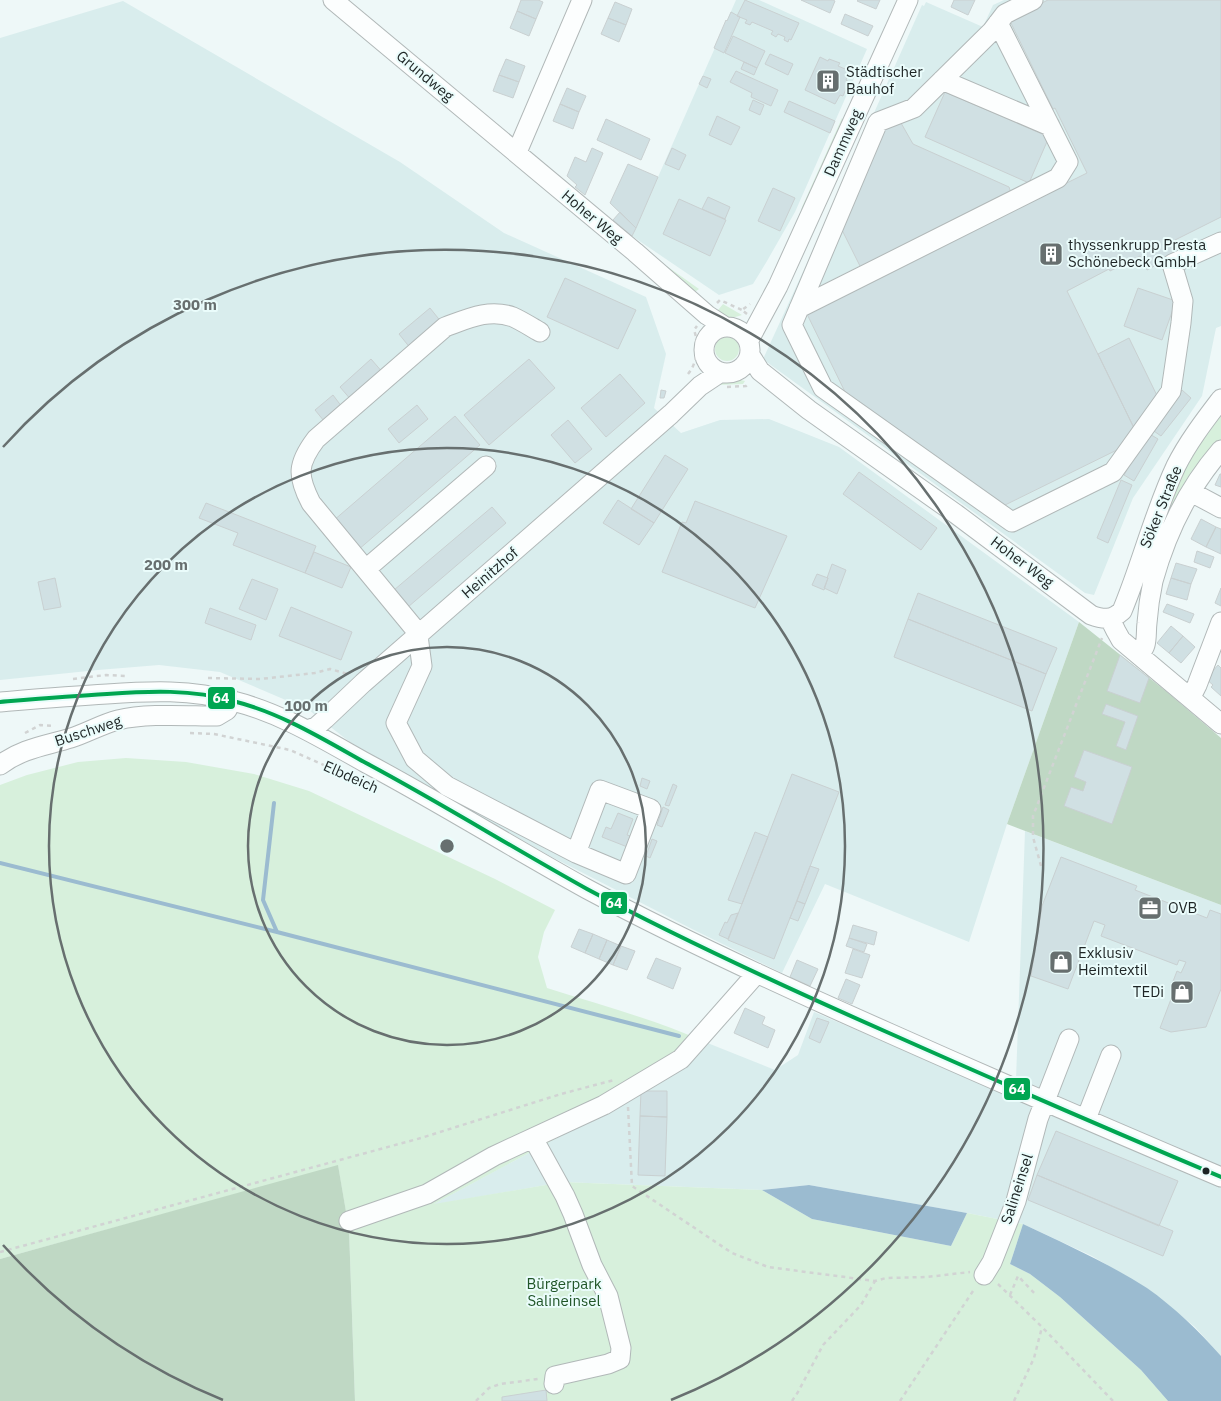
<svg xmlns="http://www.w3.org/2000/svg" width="1221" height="1401" viewBox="0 0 1221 1401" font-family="'IBM Plex Sans',sans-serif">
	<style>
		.built { fill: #d9eded }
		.green { fill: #d7f0dc }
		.forest { fill: #bfd8c4 }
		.water { fill: #9bbbd0 }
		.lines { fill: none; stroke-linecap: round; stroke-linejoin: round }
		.stream { stroke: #9bbbd0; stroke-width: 4 }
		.building { fill: #d0e0e3; stroke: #c9d0d1 }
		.minor-casing { stroke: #b1b8b8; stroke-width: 21 }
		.path { stroke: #d1d3d3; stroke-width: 2.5; stroke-dasharray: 4 4; stroke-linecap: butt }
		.minor { stroke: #fcfefe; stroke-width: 19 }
		.bus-1-casing { stroke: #eafcfb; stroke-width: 8 }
		.bus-1 { stroke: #00a651; stroke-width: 4 }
		.ring { fill: none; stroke: #676f6f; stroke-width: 2.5 }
		.bus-dot { fill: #1e2525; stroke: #eafcfb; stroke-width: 2 }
		.labels { text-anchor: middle; stroke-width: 4; stroke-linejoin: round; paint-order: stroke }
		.poi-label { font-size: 15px; fill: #1e2525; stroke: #eafcfb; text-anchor: start }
		.street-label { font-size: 15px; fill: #1e2525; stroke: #eafcfb }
		.park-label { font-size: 15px; fill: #205528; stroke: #eafcfb }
		.centre { fill: #676f6f; stroke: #eafcfb; stroke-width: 2.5 }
		.ring-label { font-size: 15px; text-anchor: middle; font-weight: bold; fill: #676f6f; stroke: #eafcfb; stroke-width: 4; stroke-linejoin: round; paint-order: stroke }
		.line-badge { stroke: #eafcfb; stroke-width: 2 }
		.badge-label { font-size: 14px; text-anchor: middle; font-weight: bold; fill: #fff }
	</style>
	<rect width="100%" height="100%" fill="#eef8f8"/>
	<path class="built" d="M736 0H759L867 49 795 212 767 261 753 284 719 295 632 236Z
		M1004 0H1221V326L1216 328 1202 396 1133 498 1094 595 1085 593 764 360V357L817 241 922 5 924 6 926 2 983 27 993 5Z
		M123 1 400 162 504 233 646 297 666 354 654 408 681 433 720 420 769 419 839 447 1079 622 1007 824 969 942 825 884 782 973 694 930 548 855 351 743 309 710 220 672 159 665 98 670 0 680V38Z
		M1025 831 1221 905V1167L1016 1079Z
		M814 1012 1221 1185V1356L1195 1327 1148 1289 1092 1256 1023 1224 967 1213 809 1185 762 1190 563 1182 432 1205 635 1096 705 1042 775 1070 798 1055Z"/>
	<path class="green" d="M842 118 844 124 796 229 802 207Z
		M661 262 699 289 692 294 660 264Z
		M723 304 742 315C731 319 724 319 714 315Z
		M715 349a12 12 0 1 1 24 0a12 12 0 1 1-24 0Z
		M724 379H736L745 381 743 384 716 385Z
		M1221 413V441L1209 455 1165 530 1168 502 1198 445Z
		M126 758 186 762 254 774 309 791 495 879 555 910 544 932 538 957 547 988C600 1005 654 1019 705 1042L635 1096 434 1204 563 1182 762 1190 812 1219 951 1246 967 1213 1023 1224 1010 1264 1030 1274 1060 1297 1141 1370 1168 1401H355L349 1229 338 1166 0 1259V785L27 775 78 762Z"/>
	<path class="forest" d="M1079 622 1167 692 1221 738V905L1007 824Z
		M338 1165 349 1229 355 1401H0V1259Z"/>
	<path class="water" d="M809 1185 967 1213 951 1246 812 1219 762 1190Z
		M1023 1224C1065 1244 1108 1263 1147 1288 1174 1307 1199 1331 1221 1356V1401H1168L1141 1370 1060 1297 1030 1274 1010 1264Z"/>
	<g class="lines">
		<path class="stream" d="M274 803 263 900 277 932
			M0 863 277 932 679 1036"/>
	</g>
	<path class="building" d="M521 0H538L543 2 536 19 517 11Z
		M745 0 799 23 791 40 789 39 788 42 784 40 785 37 778 34 776 37 771 34 773 31 752 22 750 25 745 23 747 20 737 16Z
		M801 0H833L835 1 830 13Z
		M858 0H880L876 9 857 1Z
		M954 0H975L968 15 951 7Z
		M1048 0H1221V217L1175 240 1181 252 1147 270 1140 256 1110 271 1109 269 1067 291 1135 430 1125 446 1003 506 848 398 806 312 1087 173 1055 108 1053 109 1009 19Z
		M615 2 632 9 626 25 608 18Z
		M517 11 536 19 529 36 510 28Z
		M731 12 740 17 724 53 714 48 726 20 727 21Z
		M845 14 873 26 868 36 841 24Z
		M608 18 626 25 619 42 601 34Z
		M733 36 765 51 757 68 725 53Z
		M770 54 793 64 788 75 765 64Z
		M820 57 828 61 829 59 840 63 838 66 850 71 846 80 849 82 843 96 840 95 835 104 805 90Z
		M506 59 525 66 519 82 499 75Z
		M744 62 757 68 754 75 741 69Z
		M736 71 778 90 771 106 751 97 752 93 730 82Z
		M499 75 519 82 513 98 493 91Z
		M703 76 711 79 707 88 699 84Z
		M567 88 586 96 579 112 560 104Z
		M945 92 1049 137 1029 183 925 137Z
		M753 100 764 105 760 115 749 110Z
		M789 101 835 121 830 133 784 112Z
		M560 104 579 112 573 129 553 121Z
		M717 116 740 127 731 145 709 135Z
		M606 119 650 139 641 160 597 140Z
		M901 123 913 144 1009 187 1011 193 861 268 841 228 884 130Z
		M592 148 603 153 585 195 575 187 577 185 567 176 575 157 586 162Z
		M672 148 686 155 679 170 665 164Z
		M628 164 658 177 636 228 610 203Z
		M773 188 795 198 780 231 758 221Z
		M708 197 730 207 725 219 702 209Z
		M679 199 726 220 710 256 663 234Z
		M620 212 636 228 632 236 613 220Z
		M565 278 636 310 618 349 547 317Z
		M1138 288 1176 301 1162 340 1124 326Z
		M430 308 442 323 411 349 399 334Z
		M1129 338 1165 412 1135 430 1098 354Z
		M371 359 384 374 352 401 340 387Z
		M529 359 555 388 489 445 464 415Z
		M620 374 645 403 606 437 581 408Z
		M661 390 666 391 664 398H660Z
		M1182 390 1191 398 1161 436 1151 429Z
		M333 395 342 407 324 421 315 410Z
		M417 405 428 419 399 443 388 429Z
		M455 416 480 445 358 550 333 521Z
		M568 420 592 449 575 463 551 435Z
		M1148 433 1158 439 1134 481 1124 475Z
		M665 455 688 469 654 523 631 509Z
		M859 472 937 528 921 550 843 494Z
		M1220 474H1221V487L1215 485Z
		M1121 480 1132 485 1108 543 1097 538Z
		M618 500 654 523 639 545 603 523Z
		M695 501 787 536 755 608 662 572 682 522 686 523Z
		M206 503 316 546 305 573 233 545 238 533 199 518Z
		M492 507 506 523 408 607 394 590Z
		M1201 519 1216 527 1206 547 1191 539Z
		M1216 527 1221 529V554L1206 547Z
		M1197 551 1214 557 1210 568 1194 562Z
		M314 552 351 567 342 588 305 573Z
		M1176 563 1197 569 1191 584 1171 578Z
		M832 564 846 570 837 594 824 588 828 578H827Z
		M817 574 828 578 824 590 812 585Z
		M55 578 61 607 44 610 38 582Z
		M1171 578 1191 584 1187 600 1166 594Z
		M252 579 278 589 266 620 239 609Z
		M1221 588V606L1215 603Z
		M918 593 1057 648 1046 674 908 619Z
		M1167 604 1194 614 1190 623 1163 612Z
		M291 607 352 632 341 660 279 636Z
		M210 608 256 625 251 640 205 623Z
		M908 619 1046 674 1032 711 894 657Z
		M1171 626 1183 636 1169 653 1157 643Z
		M1183 636 1195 647 1181 663 1169 653Z
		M1120 655 1149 678 1140 703 1107 691Z
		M1218 665 1221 668V696L1211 687 1213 685 1206 679Z
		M1106 704 1138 716 1126 750 1116 746 1125 722 1102 714Z
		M1084 750 1132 767 1112 824 1064 806 1071 787 1083 791 1086 782 1074 777Z
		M792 774 839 792 774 959 728 940Z
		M642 778 650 781 647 789 640 786Z
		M673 784 677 786 669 806 665 805Z
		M663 807 669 810 662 827 657 825Z
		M618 813 633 819 627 835 634 837 630 848 602 837 606 827 611 829Z
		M755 832 768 837 742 904 728 900Z
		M652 839 657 841 650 858 646 856Z
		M1061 857 1137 886 1135 890 1207 918 1210 910 1221 914V989L1206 1027 1171 1032 1160 1028 1176 986 1172 984 1177 971 1181 973 1186 962 1179 960 1177 965 1101 936 1105 925 1094 921 1068 989 1031 976 1042 906Z
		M810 866 819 869 805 904 797 901Z
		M797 901 805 904 798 921 790 918Z
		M738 913 728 939 719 935 725 922 727 923 731 915Z
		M853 925 877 932 874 945 849 938Z
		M579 929 593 934 585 953 571 947Z
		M593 934 607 940 599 959 585 953Z
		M849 938 867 944 864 952 846 946Z
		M607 940 621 946 613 965 599 959Z
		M621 946 635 951 627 970 613 965Z
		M853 949 870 955 862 978 845 973Z
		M656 958 681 968 673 989 647 978Z
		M797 960 818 969 810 986 790 977Z
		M846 979 860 985 852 1004 838 998Z
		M745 1008 765 1017 762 1024 775 1030 768 1048 734 1033Z
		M817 1018 829 1022 820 1043 809 1038Z
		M641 1091H667V1117L640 1116Z
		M640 1116 667 1117 665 1176 638 1175Z
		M1056 1131 1178 1181 1159 1226 1037 1175Z
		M1037 1175 1173 1231 1163 1256 1028 1200Z
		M546 1390 547 1401H502V1397Z"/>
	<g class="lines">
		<g class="minor-casing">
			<path id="minor" d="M333 0 635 252 707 315 724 326
				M1033 0 1005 14 992 31 914 108 878 122 792 325 823 388 1012 522 1113 472 1171 391 1181 323 1183 301 1172 264 1221 242
				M942 80 1050 126
				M517 152 582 0
				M799 308 1058 178 1068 162 998 23
				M704 350a23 23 0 1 1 46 0a23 23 0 1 1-46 0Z
				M540 332C531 327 522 321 513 317 489 308 467 319 445 327L316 439C297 464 297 476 311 503L414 628 418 636 422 666 396 723 415 759 447 786 576 853 626 874 651 809 600 790 576 853
				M749 340 778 286 908 0
				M750 355 760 371 809 410 956 514 1091 615C1104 620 1112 620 1122 611 1142 563 1154 513 1176 466 1188 442 1205 420 1221 399
				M1191 492 1221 508
				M366 569 486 466
				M1110 619 1116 631 1121 640 1221 724
				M1139 655C1141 652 1144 649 1145 645 1147 638 1146 630 1147 623 1148 609 1150 595 1153 581 1166 534 1189 487 1221 450
				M1189 697 1194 691 1197 685 1221 622
				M0 702C36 699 71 696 107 694 149 691 192 689 233 701 281 713 323 739 366 763 441 803 513 848 587 889 686 942 787 988 889 1033 999 1082 1110 1130 1221 1177
				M307 730 316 727 325 719 363 683 671 414 700 386 721 372
				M0 765C23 748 45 746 71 738 87 733 102 724 118 720 147 713 187 716 217 716L227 710 232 700
				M1086 1119 1111 1055
				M533 1138 565 1196 573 1214 592 1265 608 1296 621 1348 620 1359 608 1364 555 1376 554 1384
				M349 1221 427 1194 494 1156 604 1105 681 1059 757 973
				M984 1275 992 1262 1016 1201 1038 1119 1069 1039"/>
		</g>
		<path class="path" d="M717 303 720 300 742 310
			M747 314 742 310 750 304
			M688 374C698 362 699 344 694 330L697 326
			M727 387 746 386 749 383
			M208 678 260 679 315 673 330 669 348 674
			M73 679 106 675 125 676
			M25 733 40 725 55 726
			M190 733 214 734 290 750 378 789
			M1041 866 1033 837V816L1102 638
			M628 1107 632 1186 732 1253 768 1267 875 1281 886 1278 927 1277 970 1272
			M0 1252 421 1138 561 1094 614 1080
			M998 1284 1042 1327 1113 1401
			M1010 1295 1018 1276 1036 1295
			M476 1401 489 1388 500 1384 538 1379
			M792 1401 798 1392 823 1345 861 1305 875 1281
			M900 1401 975 1288
			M1014 1401 1034 1358 1042 1327"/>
		<use href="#minor" class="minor"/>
		<g class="bus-1-casing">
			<path id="bus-1" d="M0 702C36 699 71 696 107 694 149 691 192 689 233 701 281 713 323 739 366 763 441 803 513 848 587 889 686 942 787 988 889 1033 999 1082 1110 1130 1221 1177"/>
		</g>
		<use href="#bus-1" class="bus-1"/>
	</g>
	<g class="ring">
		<circle cx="447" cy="846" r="199"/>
		<circle cx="447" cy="846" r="398"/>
		<path d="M223 1400A597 597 0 0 1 3 1245M3 447A597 597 0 1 1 671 1400"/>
	</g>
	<defs>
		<g id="building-square" transform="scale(1.25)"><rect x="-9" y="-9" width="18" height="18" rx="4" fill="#676f6f" stroke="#eafcfb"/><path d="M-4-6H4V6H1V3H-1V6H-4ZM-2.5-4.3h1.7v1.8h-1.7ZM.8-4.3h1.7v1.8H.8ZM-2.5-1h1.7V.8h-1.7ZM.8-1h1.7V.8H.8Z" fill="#fff"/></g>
		<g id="office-square" transform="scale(1.25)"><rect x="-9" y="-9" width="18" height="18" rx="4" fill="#676f6f" stroke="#eafcfb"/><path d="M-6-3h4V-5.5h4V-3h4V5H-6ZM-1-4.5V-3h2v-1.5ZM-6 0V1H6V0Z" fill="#fff"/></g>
		<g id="shop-square" transform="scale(1.25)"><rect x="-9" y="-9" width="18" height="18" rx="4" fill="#676f6f" stroke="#eafcfb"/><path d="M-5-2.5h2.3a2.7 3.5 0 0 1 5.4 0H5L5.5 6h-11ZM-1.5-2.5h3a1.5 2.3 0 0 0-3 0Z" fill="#fff"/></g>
	</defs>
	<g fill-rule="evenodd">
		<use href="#building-square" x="828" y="81"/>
		<use href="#building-square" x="1051" y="254"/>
		<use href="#office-square" x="1150" y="908"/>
		<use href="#shop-square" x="1061" y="962"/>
		<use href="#shop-square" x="1182" y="992"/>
	</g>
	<circle class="bus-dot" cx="1206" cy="1171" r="4.5"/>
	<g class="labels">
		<g class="poi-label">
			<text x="846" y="77">Städtischer<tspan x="846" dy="17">Bauhof</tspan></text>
			<text x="1068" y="250">thyssenkrupp Presta<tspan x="1068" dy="17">Schönebeck GmbH</tspan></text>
			<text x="1168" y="913">OVB</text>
			<text x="1078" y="958">Exklusiv<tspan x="1078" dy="17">Heimtextil</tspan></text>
			<text x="1164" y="997" text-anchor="end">TEDi</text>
		</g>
		<g class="street-label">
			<text transform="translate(425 76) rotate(40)" y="5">Grundweg</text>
			<text transform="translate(843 143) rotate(-66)" y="5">Dammweg</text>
			<text transform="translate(592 217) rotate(40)" y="5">Hoher Weg</text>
			<text transform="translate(1161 507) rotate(-68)" y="5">Söker Straße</text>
			<text transform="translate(1022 562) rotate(37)" y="5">Hoher Weg</text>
			<text transform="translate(490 573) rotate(-41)" y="5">Heinitzhof</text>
			<text transform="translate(88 731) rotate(-18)" y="5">Buschweg</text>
			<text transform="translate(351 777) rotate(24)" y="5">Elbdeich</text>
			<text transform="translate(1017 1189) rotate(-72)" y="5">Salineinsel</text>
		</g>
		<g class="park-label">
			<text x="564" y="1289">Bürgerpark<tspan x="564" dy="17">Salineinsel</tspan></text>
		</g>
	</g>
	<circle cx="447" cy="846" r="8" class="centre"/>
	<g class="ring-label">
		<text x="195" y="310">300 m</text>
		<text x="166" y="570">200 m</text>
		<text x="306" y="711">100 m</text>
	</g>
	<g class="line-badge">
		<rect x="207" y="686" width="29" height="24" rx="5" fill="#00a651"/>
		<rect x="600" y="891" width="28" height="24" rx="5" fill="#00a651"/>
		<rect x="1003" y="1077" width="28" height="24" rx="5" fill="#00a651"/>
	</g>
	<g class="badge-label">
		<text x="221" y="703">64</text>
		<text x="614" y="908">64</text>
		<text x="1017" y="1094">64</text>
	</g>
</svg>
